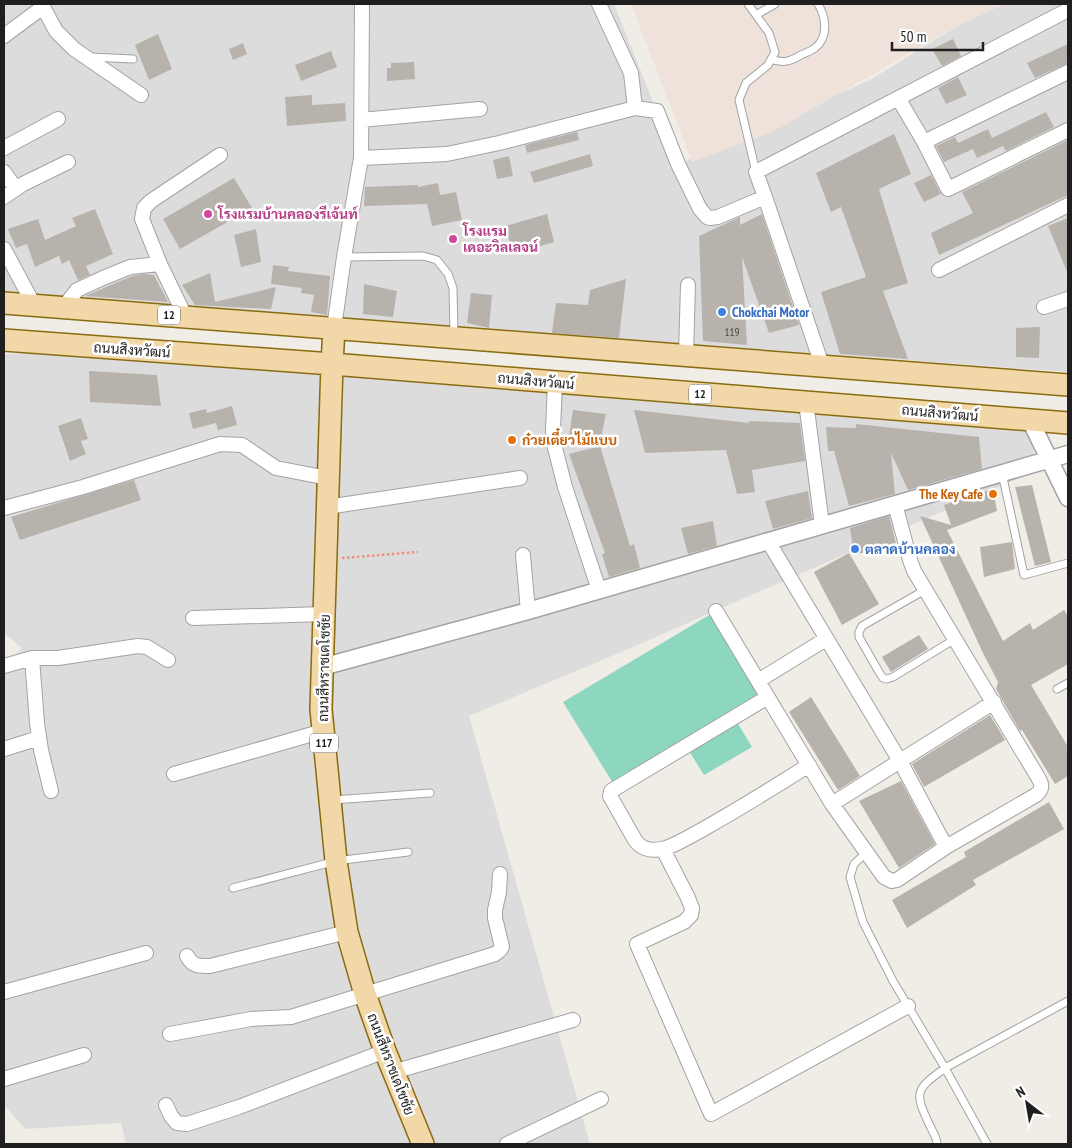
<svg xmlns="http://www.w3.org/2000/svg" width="1072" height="1148" viewBox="0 0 1072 1148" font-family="'PT Sans Narrow',Sarabun,sans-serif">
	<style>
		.residential { fill: #dddcdc }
		.military { fill: #efe2db }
		.pitch { fill: #8dd6bf }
		.building { fill: #b8b2ac }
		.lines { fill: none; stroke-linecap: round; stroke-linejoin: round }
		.service-casing { stroke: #a3a3a3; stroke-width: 9 }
		.minor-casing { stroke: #a3a3a3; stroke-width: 16 }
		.tertiary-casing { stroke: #a3a3a3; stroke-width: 19 }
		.primary-casing { stroke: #8b6b10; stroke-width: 24 }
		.path { stroke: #ec8f7b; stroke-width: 2.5; stroke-dasharray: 2.5 2.5; stroke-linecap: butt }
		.service { stroke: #fff; stroke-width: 7 }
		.minor { stroke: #fff; stroke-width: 14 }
		.tertiary { stroke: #fff; stroke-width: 16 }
		.primary { stroke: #f2d8a8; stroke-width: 21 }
		.hotel-dot { fill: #d1479c; stroke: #fff; stroke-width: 2 }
		.shop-dot { fill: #3f7fe0; stroke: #fff; stroke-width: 2 }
		.food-dot { fill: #e8710a; stroke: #fff; stroke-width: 2 }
		.labels { text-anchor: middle; stroke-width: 5; stroke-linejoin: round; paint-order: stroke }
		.number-label { font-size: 11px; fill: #454442 }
		.shield { fill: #fff; stroke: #626262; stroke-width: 1 }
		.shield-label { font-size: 12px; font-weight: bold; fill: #1f1f1f }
		.hotel-label { font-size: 14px; font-weight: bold; fill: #b23c85; stroke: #fff; text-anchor: start }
		.shop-label { font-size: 14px; font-weight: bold; fill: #366cbe; stroke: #fff; text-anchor: start }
		.street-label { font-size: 14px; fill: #1f1f1f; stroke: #fff }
		.food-label { font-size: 14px; font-weight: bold; fill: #c56008; stroke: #fff; text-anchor: start }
	</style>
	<rect width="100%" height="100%" fill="#efede6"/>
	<path class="residential" d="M4 4H614L678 164 870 80 993 4H1068V372L4 294Z
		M132 350 1030 420 1035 471 626 650 469 716 590 1144H126L121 1123 25 1129 4 1105V666L22 648 4 633V354Z"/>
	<path class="military" d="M631 4H1005L955 27 772 132 692 162Z"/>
	<path class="pitch" d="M716 611 768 697 734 717 752 747 704 775 686 746 616 788 563 702Z"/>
	<path class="building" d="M158 34 172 69 149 80 135 45Z
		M953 39 961 56 942 66 932 49Z
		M243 43 247 54 233 60 229 49Z
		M1068 44V63L1035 78 1027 63Z
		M331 51 337 67 301 81 295 65Z
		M414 62 415 79 387 81V68H391V63Z
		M958 77 967 95 946 104 938 88Z
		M312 95V105L345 103 346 121 287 126 285 97Z
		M1046 112 1054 127 1006 151 1003 146 977 158 973 149 944 162 936 146 955 137 958 143 988 129 992 138Z
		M577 132 579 140 527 153 525 145Z
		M894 134 911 174 879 189 908 283 883 291 908 359 840 354 821 292 866 277 841 207 831 212 816 173Z
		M1068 140V195L939 255 931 233 973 213 962 192Z
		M590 154 593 166 534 183 530 172Z
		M509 156 513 176 497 179 493 160Z
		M931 175 941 194 924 202 914 183Z
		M234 178 252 208 180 249 163 219Z
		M438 183 440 195 456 192 462 220 432 226 427 204 364 206 365 187 418 185V187Z
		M95 209 113 254 86 266 90 275 78 280 69 260 62 264 59 256 35 267 27 244 16 248 8 229 38 219 45 240 76 226 72 218Z
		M547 214 554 242 513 254 505 226Z
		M762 214 799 325 769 333 742 257 747 345 703 341 699 236 740 217V225Z
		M1068 218V274L1048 226Z
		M256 229 261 262 241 267 234 235Z
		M273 265 289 267 288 271 330 276 327 315 311 312 314 295 301 293 302 288 271 284Z
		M210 273 215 302 276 287 271 309 195 305 182 285Z
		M143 274 154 275 168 302 85 296 132 276Z
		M626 279 619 338 552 333 556 303 588 305 590 290Z
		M364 284 397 291 393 317 363 314Z
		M471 293 492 295 489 328 467 323Z
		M1040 327 1039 358 1016 357V328Z
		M89 371 157 375 161 406 90 402Z
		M232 406 237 425 218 430 216 423 193 429 189 413 206 409 207 413Z
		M573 410 606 414 600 442 569 436Z
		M634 410 749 423V421L800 423 805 461 752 470 755 492 737 494 726 450 645 453Z
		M81 418 88 439 81 441 86 454 70 461 58 426Z
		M856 424 979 437 982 469 908 490 891 453 895 494 849 506 834 451H828L826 427 856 428Z
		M600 446 630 546 634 544 640 568 609 577 602 554 605 553 569 454Z
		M134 480 141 500 20 540 11 517Z
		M1032 485 1051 562 1035 566 1015 487Z
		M993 489 997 511 947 530 1003 641 1030 623 1033 630 1064 610 1068 616V664L1031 685 1068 747V776L1055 784 1022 730 1020 731 996 689 998 682 982 651 920 516 951 525 944 505Z
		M808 491 812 518 773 529 765 501Z
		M889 516 896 543 854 555 850 528Z
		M713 521 717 546 688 554 681 528Z
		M1012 542 1015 569 984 577 980 547Z
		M849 553 879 604 842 625 814 572Z
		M919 635 928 649 891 672 882 657Z
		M811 697 860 776 838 790 789 712Z
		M990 715 1005 740 924 787 912 764Z
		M901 781 935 844 899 868 859 801Z
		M1049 802 1064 829 973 880 976 885 907 928 892 900 966 857 964 852Z"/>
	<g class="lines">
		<g class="service-casing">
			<path id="service" d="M748 4 769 33 775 52 768 65 746 83 739 100 756 172
				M756 15 775 4
				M90 57 133 59
				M771 59C783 64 791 61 801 55 805 53 811 51 815 48 829 37 826 17 818 4
				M344 257 423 256 437 260 448 274 453 288 454 336
				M1002 473 1024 575 1068 563
				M925 590 862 626 859 632V637L879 672 883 678 887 679 893 677 955 639
				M1057 689 1068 683
				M333 800 430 793
				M867 852 854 864 850 877 863 922 893 981 945 1068 987 1144
				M233 888 336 861 408 852
				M937 1144C937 1138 933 1132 930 1126 914 1092 915 1090 945 1068L1068 1001"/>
		</g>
		<g class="minor-casing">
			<path id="minor" d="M599 4 631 73 635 108
				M43 7 56 31 74 49 141 95
				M4 36 43 7 41 4
				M898 98 924 142 948 189 1068 130
				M361 120 480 109
				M924 142 1068 72
				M4 148 58 119
				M361 158 447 154 499 143 635 108 657 111 678 164 700 209 707 217 710 218 718 217 765 197 822 365
				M4 172 16 189
				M4 197 23 184 68 162
				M765 197 756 172 1068 10
				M4 249 34 305
				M939 270 1068 205
				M1044 307 1068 299
				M63 308 77 290 103 278 130 267 160 264
				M185 316 160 264 142 219 144 208 151 201 220 155
				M334 328 344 257 361 158 362 4
				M686 354 688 285
				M555 382 553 430 554 444 565 487 599 590
				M806 402 822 525
				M327 507 520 478
				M4 508 83 487 220 444 242 445 276 468 328 478
				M768 541 900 761 994 702
				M523 555 528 611
				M716 611 832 804 884 877 892 881 897 880 946 847 1036 795C1042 790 1043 786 1039 779L914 571 910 560 895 504
				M193 618 324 614
				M32 658 37 723 41 750 51 791
				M4 666 32 658H58L138 646 147 647 168 660
				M758 681 826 639
				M768 697 611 791 610 796 635 840C642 850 651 851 662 849 675 846 688 837 700 831 737 810 773 788 809 765
				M4 749 39 738
				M174 774 323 731
				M832 804 900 761 946 847
				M663 849 688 898 692 908 691 915 684 922 637 944 711 1114 908 1006
				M187 956C193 967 199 966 210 966L347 932
				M4 992 146 953
				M170 1034 251 1019 291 1017 495 954 499 951 502 947 495 918V910L499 892 500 874
				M393 1072 573 1020
				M4 1079 84 1055
				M166 1105 171 1116 177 1123 187 1124 239 1107 385 1051
				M507 1144 601 1099"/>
		</g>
		<g class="tertiary-casing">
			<path id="tertiary" d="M1030 420 1068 498
				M322 667 528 611 1068 454"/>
		</g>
		<g class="primary-casing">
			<path id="primary" d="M4 303 1068 385
				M334 328 332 364 321 709 336 861 347 932 365 994 385 1051 423 1144
				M4 340 332 364 1068 423"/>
		</g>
		<path class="path" d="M342 558 418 552"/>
		<use href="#service" class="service"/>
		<use href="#minor" class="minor"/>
		<use href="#tertiary" class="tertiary"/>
		<use href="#primary" class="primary"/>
	</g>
	<g class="hotel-dot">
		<circle cx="208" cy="214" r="5"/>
		<circle cx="453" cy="239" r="5"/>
	</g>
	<g class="shop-dot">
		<circle cx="722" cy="312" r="5"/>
		<circle cx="855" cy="549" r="5"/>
	</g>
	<g class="food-dot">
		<circle cx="512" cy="440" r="5"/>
		<circle cx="993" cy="494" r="5"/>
	</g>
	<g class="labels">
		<g class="number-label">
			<text x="732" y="336">119</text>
		</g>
		<g class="shield">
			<rect x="158" y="305.5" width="22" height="19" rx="4"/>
			<rect x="689" y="384.5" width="22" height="19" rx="4"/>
			<rect x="310" y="733.5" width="28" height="19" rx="4"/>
		</g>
		<g class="shield-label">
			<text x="169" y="319">12</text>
			<text x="700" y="398">12</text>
			<text x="324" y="747">117</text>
		</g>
		<g class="hotel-label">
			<text x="218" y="219">โรงแรมบ้านคลองรีเจ้นท์</text>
			<text x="463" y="236">โรงแรม<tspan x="463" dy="16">เดอะวิลเลจน์</tspan></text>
		</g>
		<g class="shop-label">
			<text x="732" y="317">Chokchai Motor</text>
			<text x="865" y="554">ตลาดบ้านคลอง</text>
		</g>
		<g class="street-label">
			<text transform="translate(132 350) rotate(4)" y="5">ถนนสิงหวัฒน์</text>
			<text transform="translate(536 381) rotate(5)" y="5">ถนนสิงหวัฒน์</text>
			<text transform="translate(940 413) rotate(5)" y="5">ถนนสิงหวัฒน์</text>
			<text transform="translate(324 668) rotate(-89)" y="5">ถนนสีหราชเดโชชัย</text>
			<text transform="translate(391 1064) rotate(69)" y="5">ถนนสีหราชเดโชชัย</text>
		</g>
		<g class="food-label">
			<text x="522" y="445">ก๋วยเตี๋ยวไม้แบบ</text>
			<text x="983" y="499" text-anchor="end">The Key Cafe</text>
		</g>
	</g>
	<rect width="1072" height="1148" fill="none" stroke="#1f1f1f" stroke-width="10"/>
	<g transform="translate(1027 1103) rotate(329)" stroke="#ffffff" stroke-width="4" paint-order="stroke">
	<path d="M0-4L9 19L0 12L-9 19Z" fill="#1f1f1f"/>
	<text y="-8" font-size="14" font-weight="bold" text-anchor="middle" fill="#1f1f1f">N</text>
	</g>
	<path d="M892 42v8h91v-8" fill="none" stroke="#1f1f1f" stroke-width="2.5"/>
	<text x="900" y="42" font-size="15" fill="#1f1f1f" stroke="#ffffff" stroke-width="4" paint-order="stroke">50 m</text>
</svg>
